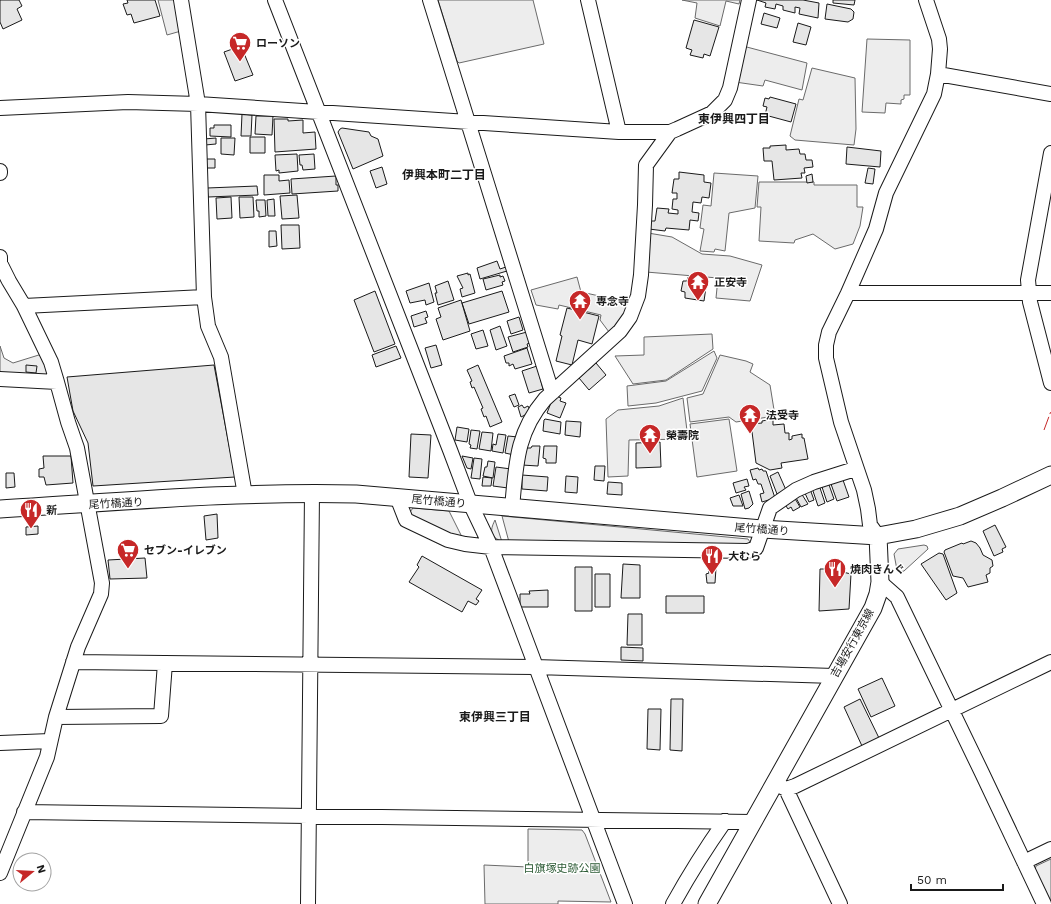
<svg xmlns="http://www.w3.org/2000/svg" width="1051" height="904" viewBox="0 0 1051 904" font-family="'Work Sans','Noto Sans JP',sans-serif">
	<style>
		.green { fill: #ededed; stroke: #6a6a6a }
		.building { fill: #e6e6e6; stroke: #1a1a1a }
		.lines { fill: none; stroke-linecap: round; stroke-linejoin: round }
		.minor-casing { stroke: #1a1a1a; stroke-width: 16 }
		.major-casing { stroke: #1a1a1a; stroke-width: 19 }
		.minor { stroke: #fff; stroke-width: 14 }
		.major { stroke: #fff; stroke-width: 17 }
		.power { stroke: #c62828; stroke-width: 1; stroke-dasharray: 14 3 2 3; stroke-linecap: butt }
		.labels { text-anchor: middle; stroke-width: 3; stroke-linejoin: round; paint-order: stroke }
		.poi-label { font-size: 11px; font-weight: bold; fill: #1a1a1a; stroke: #fff; text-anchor: start }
		.street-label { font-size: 11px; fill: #1a1a1a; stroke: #fff }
		.park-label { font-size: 11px; fill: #2b5a34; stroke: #fff }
		.neighbourhood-label { font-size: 12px; font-weight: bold; fill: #1a1a1a; stroke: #fff }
	</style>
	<rect width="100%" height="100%" fill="#fff"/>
	<path class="green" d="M158 0H176L181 31 167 35Z
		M438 0H533L544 44 459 63 457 61Z
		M682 0H740L739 4 726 1 720 26 695 18 697 3Z
		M867 39 910 40V95H904V99L901 100V104L886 103 885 113 862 112Z
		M743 46 807 63 802 90 765 80 763 86 735 82Z
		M812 68 855 78 856 129 854 145 795 140 790 136 799 99 803 100Z
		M714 173 758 176 755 208 729 213 725 251 715 249 714 252 700 251 704 229 700 228 703 205 711 206Z
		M759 182H814V185H857V207H863L860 226 853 244 835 249 813 234 795 240 794 243 759 241 761 207H757Z
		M648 233 672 237 702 254 730 256 762 265 750 301 716 298 718 278 646 272Z
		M577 277 581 292 627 302 624 317 609 332 600 320 601 315 559 305 558 309 536 305 531 290Z
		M712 334 713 349 666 380 633 384 615 356 644 355V337Z
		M0 346 4 358 13 363 42 354 51 372 45 376 0 374Z
		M714 351 717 358 702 391 656 403 628 406 627 386 666 381Z
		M720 355 746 361 753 364 750 372 770 385 775 416 736 422 729 417 690 422 687 398 703 394Z
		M683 398 688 439 629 440 628 476 608 477 606 419 618 410 659 406Z
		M729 419 737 471 697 477 690 424Z
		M413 508 449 511 462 537 454 536 412 516 410 512Z
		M502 516 748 539 750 542 748 544 509 542Z
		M495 520 502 542C491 536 489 532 495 520Z
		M924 545 927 546 928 549 904 571 900 572 897 570 894 554 898 549Z
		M528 829 582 830 585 834 611 902 558 901V904H485L484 865 528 867Z
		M1051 859V904H1049L1034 873 1036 866Z"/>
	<path class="building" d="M0 0H19L22 6 17 9 22 20 3 29 0 22Z
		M127 0H155L160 16 134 23 131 14 127 15 123 4 128 3Z
		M757 0H803L819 3 818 18 799 14 800 8 795 7V13L783 10V6L776 4 775 9 765 7 766 3Z
		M833 0H855L854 5 833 3Z
		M827 4 851 9 854 12 853 19 848 22 825 19Z
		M764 13 780 18 777 28 761 24Z
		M694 20 719 27 710 56 704 54 703 58 690 55 692 50 686 48Z
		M798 23 811 27 806 45 793 42Z
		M241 46 253 75 235 81 224 52Z
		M770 97 796 104 791 122 765 115 767 107 763 106 765 98 769 99Z
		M242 114 252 115 251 136H241Z
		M256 116H273L272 135 255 134Z
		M274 119H288V121L303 120V133L315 132 316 149 275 152Z
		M214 125H231V137L210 136V128H214Z
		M342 128 369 132 371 136 378 139 383 156 353 169 338 132 340 129Z
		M250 137H265V153H250Z
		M216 138V144L205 145 204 139Z
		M221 138H235L234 155 221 154Z
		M786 145V150L799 149 800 154H805L806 160H812L813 167 804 168 805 173H801L802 178 774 180 772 161H764L763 148H770V146Z
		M847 147 881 151 880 167 846 164Z
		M297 154 298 171 279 173V170L276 171 275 155Z
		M314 154 315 169 303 170 302 165H300L299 155Z
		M206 159H215V168H206Z
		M382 167 387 184 376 188 370 171Z
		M868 168 875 169 873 184 865 183Z
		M679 172 704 175V182L711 183 709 198 702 197 701 203 693 202 692 212 699 213 698 221 690 220 689 230 666 228 665 231 649 229 650 221H655L657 208 669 209 668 213 678 214V210L672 209 673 199H677V193H672L674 179H679Z
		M812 174 813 182 807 183 806 176Z
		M264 175H279V181L289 180 290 193 264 195Z
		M336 176V185H338V191L292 194 291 179Z
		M257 186 258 195 208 197 207 188Z
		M297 195 299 218 282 219 280 196Z
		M231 197 232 218 217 219 216 198Z
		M239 197H253L254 217 240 218Z
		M274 199 275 216H268L267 200Z
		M256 200H265L266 216 259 217V211H257Z
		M281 225H299L300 248 282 249Z
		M269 231H276L277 246 269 247Z
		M497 261 500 269 506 267 507 271 480 279 477 268Z
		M468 273V275L470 274 475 293 462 297 460 289 463 288 457 276Z
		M500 275V277L503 276 505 281 502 282 503 285 486 290 483 279Z
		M688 277 707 280 704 301 685 298V292L681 291 683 281H687Z
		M448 281 454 300 438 305 435 293H437L435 286Z
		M429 283 434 302 426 305 425 300 410 303 406 291Z
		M375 291 395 344 374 352 354 300Z
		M502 291 509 312 469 324 462 303Z
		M461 300 470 331 443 340 436 319 441 317 438 308Z
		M567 308 599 316 592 344 578 340 572 365 556 361 562 336 560 335Z
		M426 311 428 317 425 318 427 323 414 327 411 316Z
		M519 317 523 330 511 334 507 321Z
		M500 326 507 346 496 350 490 330Z
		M483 330 488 346 476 349 471 334Z
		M527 332 530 343 527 344 528 347 513 352 508 337Z
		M436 345 442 365 431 368 425 348Z
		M396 346 401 358 376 367 372 355Z
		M527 348 532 364 515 369 513 364 509 366V363H506L504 356Z
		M596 363 606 375 589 390 579 378Z
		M26 365 37 366 36 373 26 372Z
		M214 365 235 477 93 486 88 443 73 411 67 377Z
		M478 365 502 422 490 427 486 416 484 417 481 409 483 408 474 387 472 388 470 382 472 381 467 370Z
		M537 366 543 389 529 393 522 371Z
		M515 394 519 405 514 407 509 396Z
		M554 395 561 398 560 401 566 403 560 418 547 413Z
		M522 405 524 408 528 406 531 412 521 417 518 407Z
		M545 419 561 422 560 434 543 431 544 420Z
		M773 419V425L784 424 785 433H789V440L792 439V436L802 434V438H804L808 459 781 463 782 468 770 470 756 463 751 424 762 423V421Z
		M566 421 581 422 580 437 565 435Z
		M457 427 469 429 467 442 455 440Z
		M471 430 480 431 477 449 470 448 471 445 469 444Z
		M482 432 493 433 491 451 479 449Z
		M411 434 431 435 428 478 409 477Z
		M498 434 506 435 503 453 492 451 493 444 496 445Z
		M508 436 518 437 514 455 505 453Z
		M660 442 661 467 636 468V443Z
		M532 446H540L538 466 522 465 525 448H531Z
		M544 446H557L556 463H546V459L543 458Z
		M43 456H71L73 483 46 485 44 477H39V469L44 468Z
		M462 456 473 458 471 469 467 468Z
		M474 458 482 459 480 479 471 478Z
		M488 461 495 462 493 478 483 476 485 467H487Z
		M595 466H605L604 481 594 480Z
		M496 467 511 469 508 488 493 486Z
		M758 468 759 470 762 469 763 471H766L775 498 762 502 760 494 764 493 761 484H758L756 479 753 480 750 470Z
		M778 472 786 490 777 494 770 476Z
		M6 473H14L15 487 6 488Z
		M522 475 548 477 547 491 522 489Z
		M566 476 578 477 577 493 565 492Z
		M483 477 492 478 491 486H482Z
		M747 479 749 486 744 487 746 490 736 493 733 483Z
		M843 480 849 497 837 501 831 484Z
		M608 482 622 483V495L607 494Z
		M828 482 834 499 827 502 821 484Z
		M819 485 825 503 818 506 812 488Z
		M810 489 814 500 809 502 804 491Z
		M749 491 753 504 749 508 745 509 741 494Z
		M801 493 808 504 801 507 795 496Z
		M739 495 743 506H733L730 498Z
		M794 497 800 507 793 511 791 507 788 509 784 503Z
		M217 514 218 538 206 540 204 516Z
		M995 525 1006 547 1002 549 1003 552 994 556 983 531Z
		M38 526V534L26 535V527Z
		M971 541 976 543 980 548 983 555 992 560 993 566 990 568V573L986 575 988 582 968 587 963 578 953 576 944 552 945 550 962 543 963 544Z
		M939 553 943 554 957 593 946 600 921 564Z
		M422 556 482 590 476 599 479 601 476 605 468 601 462 612 409 582 419 567 417 565Z
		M145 558 147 578 110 579 108 560Z
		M623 564 640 565V598H621Z
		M575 567H592V611H575Z
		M708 568H716L715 583H707L706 574 709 573Z
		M820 569H830L851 574 849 609 819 611Z
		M595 574H610V607H595Z
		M548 590V607H520V594H530L529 591Z
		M666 596H704V613H666Z
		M628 614H642V645H627Z
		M621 647 643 648V661L621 660Z
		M882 678 895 706 871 717 858 689Z
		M671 699H683L682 751 670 750Z
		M860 699 879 738 862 746 844 707Z
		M648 709H661L660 750 647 749Z"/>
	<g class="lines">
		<g class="minor-casing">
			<path id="minor" d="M181 0 198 104 204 297 208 326 221 357 245 495
				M275 0 450 450 470 503 491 547 625 904
				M430 0 550 386 553 392
				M588 0 619 132
				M938 74 1051 94
				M0 108 128 102 198 104 619 132H670L677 129 712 113 725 100 730 88 749 0
				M1051 153 1028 280 1030 302 1051 383
				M0 171V173
				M0 257V263L9 281 24 306 51 362 57 382 68 422 77 448 102 583 101 594 78 647 56 717 47 757 0 873
				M848 293H1051
				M24 306 204 297
				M0 379 57 382
				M397 497 406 520 448 540 465 544 491 547 748 551 756 548 770 508 796 490 814 482 855 469
				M512 508C516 466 516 433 545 399L620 331 630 317 638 296 641 275 645 205 646 165 670 132
				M878 536 870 525 868 509 864 490 841 422 826 358V345L829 332 848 293 876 229 886 193 934 94 938 74 940 49 939 39 926 0
				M880 582 897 597 982 773 1044 904
				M73 662 535 667 834 676
				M56 717 161 716 165 663
				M0 743 50 741
				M774 783 786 789 795 786 1051 662
				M786 789 840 904
				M24 812 752 822
				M1024 862 1051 849
				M308 904 312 493
				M673 904C689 875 706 848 725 821"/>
		</g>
		<g class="major-casing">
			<path id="major" d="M0 509C118 502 238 491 356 494L762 529 878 536 916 529 960 516 1002 498 1051 475
				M707 904 873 608 878 594 880 582 878 536"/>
		</g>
		<use href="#minor" class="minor"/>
		<use href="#major" class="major"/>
		<path class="power" d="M1044 430 1051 411"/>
	</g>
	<defs>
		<g id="supermarket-pin" transform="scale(1.15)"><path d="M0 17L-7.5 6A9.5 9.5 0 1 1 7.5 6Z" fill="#c62828" stroke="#fff"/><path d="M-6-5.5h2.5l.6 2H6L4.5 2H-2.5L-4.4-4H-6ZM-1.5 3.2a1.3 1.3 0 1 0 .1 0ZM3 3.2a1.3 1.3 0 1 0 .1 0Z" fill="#fff"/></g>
		<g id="temple-pin" transform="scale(1.15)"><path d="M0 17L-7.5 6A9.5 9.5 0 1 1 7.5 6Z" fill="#c62828" stroke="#fff"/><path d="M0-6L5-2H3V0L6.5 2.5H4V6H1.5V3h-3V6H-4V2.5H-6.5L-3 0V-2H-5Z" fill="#fff"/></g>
		<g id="restaurant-pin" transform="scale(1.15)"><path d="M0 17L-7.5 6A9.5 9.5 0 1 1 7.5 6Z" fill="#c62828" stroke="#fff"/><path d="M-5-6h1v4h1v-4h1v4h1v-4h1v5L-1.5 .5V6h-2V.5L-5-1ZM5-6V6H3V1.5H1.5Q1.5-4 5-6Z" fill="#fff"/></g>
	</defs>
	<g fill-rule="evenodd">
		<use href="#supermarket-pin" x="240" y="43"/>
		<use href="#temple-pin" x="698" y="282"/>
		<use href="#temple-pin" x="580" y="301"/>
		<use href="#temple-pin" x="750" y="415"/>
		<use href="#temple-pin" x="650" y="435"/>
		<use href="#restaurant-pin" x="31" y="510"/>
		<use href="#supermarket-pin" x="128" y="550"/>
		<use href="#restaurant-pin" x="712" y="556"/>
		<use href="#restaurant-pin" x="835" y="569"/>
	</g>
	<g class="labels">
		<g class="poi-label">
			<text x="256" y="47">ローソン</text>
			<text x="714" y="286">正安寺</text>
			<text x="596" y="305">専念寺</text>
			<text x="766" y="419">法受寺</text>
			<text x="666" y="439">榮壽院</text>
			<text x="46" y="514">新</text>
			<text x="144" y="554">セブン-イレブン</text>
			<text x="728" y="560">大むら</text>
			<text x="850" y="573">焼肉きんぐ</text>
		</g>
		<g class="street-label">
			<text transform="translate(439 501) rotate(5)" y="4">尾竹橋通り</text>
			<text transform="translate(116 503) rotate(-3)" y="4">尾竹橋通り</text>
			<text transform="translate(762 529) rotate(4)" y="4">尾竹橋通り</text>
			<text transform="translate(852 643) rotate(-61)" y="4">吉場安行東京線</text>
		</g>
		<g class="park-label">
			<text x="562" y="872">白旗塚史跡公園</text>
		</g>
		<g class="neighbourhood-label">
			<text x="734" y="123">東伊興四丁目</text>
			<text x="444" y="179">伊興本町二丁目</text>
			<text x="495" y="721">東伊興三丁目</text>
		</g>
	</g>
	<g transform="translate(32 872) rotate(72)"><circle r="19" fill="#ffffff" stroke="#a3a3a3"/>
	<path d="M0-3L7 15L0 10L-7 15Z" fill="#c62828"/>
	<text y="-6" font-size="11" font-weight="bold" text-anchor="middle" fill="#1a1a1a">N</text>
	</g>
	<path d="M911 884v6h92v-6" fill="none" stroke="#1a1a1a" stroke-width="2"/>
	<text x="917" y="884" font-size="12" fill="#1a1a1a" stroke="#ffffff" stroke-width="3" paint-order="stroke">50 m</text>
</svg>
